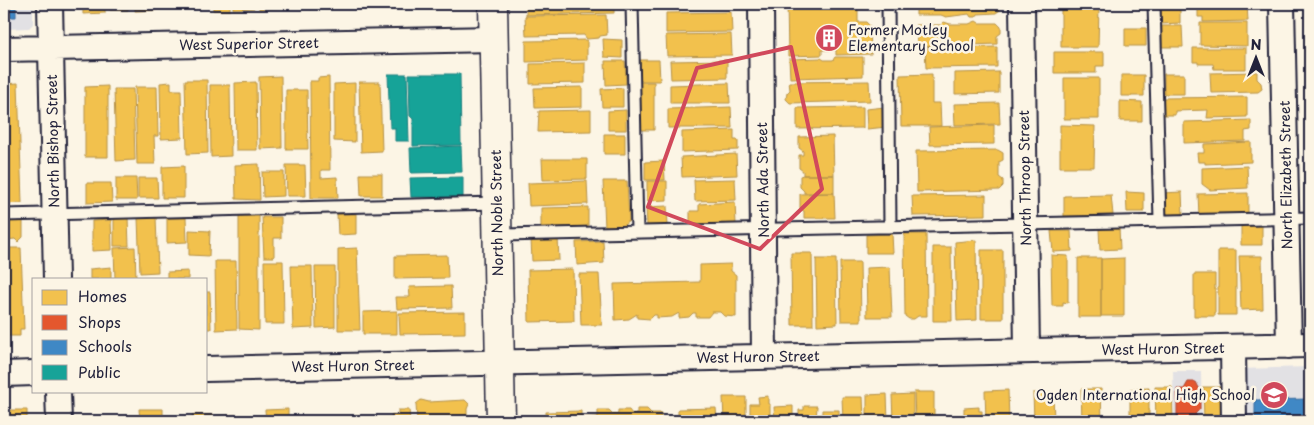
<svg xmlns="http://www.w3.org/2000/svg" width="1314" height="425" viewBox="0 0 1314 425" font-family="'Playpen Sans',sans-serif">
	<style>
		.built { fill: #e2e1e4 }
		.homes { fill: #f2c14e; stroke: #b49148 }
		.shops { fill: #e4572e; stroke: #aa4732 }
		.schools { fill: #3f88c5; stroke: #36699c }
		.public { fill: #17a398; stroke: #1a7c7c }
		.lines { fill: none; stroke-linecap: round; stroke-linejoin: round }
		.service-casing { stroke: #22223b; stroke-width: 15 }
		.minor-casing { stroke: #22223b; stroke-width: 28 }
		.tertiary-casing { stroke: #22223b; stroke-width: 31 }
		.service { stroke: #fcf5e5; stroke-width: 11 }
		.minor { stroke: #fcf5e5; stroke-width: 24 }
		.tertiary { stroke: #fcf5e5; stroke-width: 28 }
		.marked { fill: none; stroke: #d1495b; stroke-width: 4; stroke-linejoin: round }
		.labels { text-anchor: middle; stroke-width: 5; stroke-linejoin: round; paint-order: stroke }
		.poi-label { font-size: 14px; fill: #22223b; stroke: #fcf5e5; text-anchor: start }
		.street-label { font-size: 14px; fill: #22223b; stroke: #fcf5e5 }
	</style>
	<rect width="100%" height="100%" fill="#fcf5e5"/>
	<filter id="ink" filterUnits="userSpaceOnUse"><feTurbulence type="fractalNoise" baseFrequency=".02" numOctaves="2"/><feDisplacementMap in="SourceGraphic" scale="10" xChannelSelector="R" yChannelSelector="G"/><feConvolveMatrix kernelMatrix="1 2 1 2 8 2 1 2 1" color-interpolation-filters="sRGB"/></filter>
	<g filter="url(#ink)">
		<path class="built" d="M4 4H33V24L29 28 4 29Z
			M1310 367V421H1238L1237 369Z
			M1173 371H1201L1202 421H1174Z"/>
		<path class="homes" d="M83 4H105V13L83 14Z
			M110 4H128V10H110Z
			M135 4H156V10L135 11Z
			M161 4H181V6H161Z
			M213 4H230V10H213Z
			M233 4H254V8L233 9Z
			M259 4H280V8L259 9Z
			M282 4H304V6L282 8Z
			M310 4H330L331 8 310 9Z
			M332 4H354V6L332 5Z
			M383 4H405V5H396L393 8 387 9Z
			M408 4H428V5H408Z
			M526 4H614V13L526 15Z
			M671 4H735V7L671 9Z
			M787 4H858V22H866L870 26 871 54 836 55V50H822V55L788 56Z
			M916 4H998L1000 10 996 13 978 14 976 17H971L969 14 946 17 941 15H916Z
			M1161 4H1180V23L1161 24Z
			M1198 4H1247L1248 21 1203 22V17H1198Z
			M1061 8H1099L1098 47H1061Z
			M731 12 732 32 666 33V13Z
			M606 15 607 35 600 36 599 38 587 39 584 35 526 36 525 16Z
			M976 21 979 23H997L1001 27V33L997 36V44L917 47 916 25H941L944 22 950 24H969Z
			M1200 23H1247V46L1200 45Z
			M1162 26H1182L1183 47H1162Z
			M1125 28H1146V46H1125Z
			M731 34 732 55 667 56 666 35Z
			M603 39 622 40V58L604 57Z
			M587 40V60L526 62V41Z
			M997 47V67L926 68 925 48Z
			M1193 48H1246V69H1214L1213 64H1198V62H1193Z
			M1054 52H1104V66H1096V73H1054Z
			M835 57H863V76L790 78 789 59 821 58 824 60H833Z
			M639 60H659L660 81H639Z
			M727 60V78L671 79 670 61Z
			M605 61H625L626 84 606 85Z
			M585 63V83L530 84V64Z
			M999 72V93L955 94V73Z
			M1257 72V79L1261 83 1262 89 1258 92 1211 93 1210 73Z
			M932 74V103H940L941 126H901L900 75Z
			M1164 74H1184V94H1164Z
			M1121 75H1144V96H1121Z
			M281 76 282 148 260 149 259 77Z
			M329 77 330 170H321V178L337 177 338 198H311L310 81H318V78Z
			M1064 78H1099V119H1064Z
			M185 80H207L208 153 187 154Z
			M869 81 870 101 790 103 786 99 787 93 790 90 789 82Z
			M171 82V90H181L182 138 161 139 160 83Z
			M256 82 257 150H236L235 83Z
			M359 82H380L382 151 361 152Z
			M639 82H654V130H639Z
			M18 83 22 203 4 204V84Z
			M355 83V142L334 141V84Z
			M729 83 730 103H670V85Z
			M210 85H230L231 156 211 157Z
			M108 86V157H85V87Z
			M135 87H157L158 136H154L155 164H137Z
			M582 87V107L535 108 534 88Z
			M623 88V107H602L601 89Z
			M114 89H133L135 160 116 161Z
			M286 90H307L308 149H286Z
			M1247 97V117L1207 118 1208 110 1175 111V115H1162V98Z
			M1120 101 1142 102V121H1120Z
			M999 103 1000 124 955 125 954 104Z
			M731 107 732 128H668V109Z
			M863 107V128L797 129V108Z
			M885 107 887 127 867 129 866 109Z
			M591 110V131L538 132 539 111Z
			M626 110V130H608V111Z
			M1251 120V130L1245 131V141L1184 143V122Z
			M994 125V144L930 145 929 127Z
			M1060 125 1095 126 1094 167H1060Z
			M734 130V140H738V150L682 152V132Z
			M604 134H625V154H604Z
			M833 136 834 175H803V171L799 168V155H803V151L799 148V137Z
			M1251 142V162L1205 164V162H1198L1197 153H1204V144Z
			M998 150 1003 153V160L999 162V177L1003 180V186L999 190 917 192 916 151Z
			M736 154 737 175 682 177 681 157Z
			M542 159H587V179L543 180Z
			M664 161 665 180H645V162Z
			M259 164 260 200 236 199 235 165Z
			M286 165H305L306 196H287Z
			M184 166V198H162V167Z
			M1247 166 1248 188 1210 190 1202 184V168Z
			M262 172H284V196L263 197Z
			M360 174H382V196H361Z
			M803 175H834V193H804V191L800 187V176Z
			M116 178H136L137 200H116Z
			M138 178H157L158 198H138Z
			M735 179 736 200 695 201 694 180Z
			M587 181 588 204 529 206 528 183Z
			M603 181H627L629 221 620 228H605Z
			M647 181H667V200L647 201Z
			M87 183H111L112 202 87 203Z
			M1126 192 1144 193V212H1127Z
			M1182 192 1183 216H1168L1163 212 1162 193Z
			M834 193 835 218H804V211L800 209V194Z
			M1248 193V214L1199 216 1198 194Z
			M986 195V215L913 216 912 196Z
			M1111 195 1113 215 1064 216V196Z
			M735 202 736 224H690V211H699V204Z
			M667 206 668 225 647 226 646 207Z
			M588 207V228L541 229V208Z
			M337 214H356V234L338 235Z
			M239 215H259V330L239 329Z
			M156 217 158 272 140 273 138 218Z
			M262 217H281V238H274V257H264Z
			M114 218H128L129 246H114Z
			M167 218H186L187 242 167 243Z
			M4 220H23V237L18 242 15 239 4 240Z
			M111 220 112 250 92 251V221Z
			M1262 224V245H1241V225Z
			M1119 228 1120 249 1100 250 1099 229Z
			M189 230 210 231 209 256 189 255Z
			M1051 231H1071L1072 251 1053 252Z
			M892 234 893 253H866V235Z
			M904 234H926L927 316H918L914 319H909L905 316Z
			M558 238 559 260 532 261 531 239Z
			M976 240 977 320 957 321 955 242Z
			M603 241 604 263 577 265 576 242Z
			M135 247 136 279H115L114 248Z
			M933 247H951L952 321H933Z
			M4 248H21L24 329H20V336H4Z
			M357 248 360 330H338V249Z
			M981 250H1003V319H981Z
			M1218 250H1236V315H1218Z
			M791 253H812L813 325H792Z
			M447 255 448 278 395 279V256Z
			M1051 255 1068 256V303L1063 302V306H1052Z
			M1239 256H1262L1263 309 1241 310Z
			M1078 258H1101V317H1078Z
			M1124 258V316H1101V259Z
			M816 259H836L837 324 817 325Z
			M215 261H236L237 329 216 330Z
			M264 261H283L284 324H265Z
			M840 262H860L861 321H841Z
			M731 264V271L736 275V317L724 316 720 312H712L708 317H696V313H693L689 317 679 318V313L672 317 657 318V315H654L650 319 637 318V314L629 319 615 320 614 284 700 282V265Z
			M291 266H312L313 328 293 329Z
			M111 267V279H90V269Z
			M315 267H335V327L316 328Z
			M890 267 892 317H867L866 268Z
			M573 269 574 321 529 322 528 270Z
			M188 271V279H167V272Z
			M579 274H599L602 325H581Z
			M1194 274H1215V316H1194Z
			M451 286 452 308 397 309 396 297H410L409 287Z
			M206 292H210L211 329H206Z
			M397 311V334H363V312Z
			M465 312V333L400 334 399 313Z
			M1155 387H1172L1173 421H1156Z
			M1203 387H1221V421H1204Z
			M1149 388V421H1130V389Z
			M1081 389H1101L1102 421H1082Z
			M1008 390 1009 421H986L985 391Z
			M914 392H934V421H915Z
			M1033 393H1053L1054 421H1034Z
			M887 394 888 421H867V395Z
			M913 394V417H911V421H893L892 395Z
			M768 396V404H770V421H750V404H759L758 397Z
			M723 397H746V421H724Z
			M842 397H863L864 421H843Z
			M421 400 429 402 465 400 469 404 467 409V421H417L416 404Z
			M793 406V421H775L774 407Z
			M804 406H817L816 421H799V410H804Z
			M979 407V411H982V421H964V408Z
			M716 408 717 421H678V409Z
			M139 409H163V421H140Z
			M288 409V421H266L265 410Z
			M637 409H647L651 413H661V421H546V412L581 411V418L598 417V410H609L613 414H618V410H629L632 414H637Z
			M4 410H27V421H4Z
			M398 410H409L410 421H391V415H398Z
			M822 410H839V421H822Z
			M192 415H213V421H193Z
			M236 415V421H216V416Z
			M262 416V421H241V417Z
			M360 416V421H340V417Z
			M138 417V421H119V418Z
			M389 419V421H368Z"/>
		<path class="shops" d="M1188 382H1196L1200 390V409L1195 414 1201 421H1177V389H1184Z"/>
		<path class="schools" d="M4 4H16V17H4Z
			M1310 399V421H1255V400Z"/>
		<path class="public" d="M388 74H407L409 141H395V128H390Z
			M409 74H460L461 145 413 146V119L410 116Z
			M461 146 462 172 411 173 410 148Z
			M463 177V197H411L410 178Z"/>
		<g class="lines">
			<g class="service-casing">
				<path id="service" d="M632 4 637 232
					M888 4 890 227
					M1154 4 1160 221
					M4 215 497 203
					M497 235 1310 218"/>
			</g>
			<g class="minor-casing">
				<path id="minor" d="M50 4 56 279
					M761 4 764 357
					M1022 4 1027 351
					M1282 4 1289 346
					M4 49 494 39
					M1233 347 1234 421
					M206 369 1310 345
					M4 374 34 373
					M58 391 59 421"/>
			</g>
			<g class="tertiary-casing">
				<path id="tertiary" d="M493 4 501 421"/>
			</g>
			<use href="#service" class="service"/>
			<use href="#minor" class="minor"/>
			<use href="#tertiary" class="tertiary"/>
		</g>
	</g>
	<path class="marked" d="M791 47 822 189 760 249 648 207 697 68Z"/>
	<defs>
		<g id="building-disc" transform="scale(1.4375)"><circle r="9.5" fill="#d1495b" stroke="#fcf5e5"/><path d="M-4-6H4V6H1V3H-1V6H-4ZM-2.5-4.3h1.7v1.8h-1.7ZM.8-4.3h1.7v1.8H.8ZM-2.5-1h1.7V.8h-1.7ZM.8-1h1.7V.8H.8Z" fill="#fff"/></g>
		<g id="school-disc" transform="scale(1.4375)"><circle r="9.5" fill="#d1495b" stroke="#fcf5e5"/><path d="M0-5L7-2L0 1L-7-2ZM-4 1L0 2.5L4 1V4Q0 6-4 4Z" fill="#fff"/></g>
	</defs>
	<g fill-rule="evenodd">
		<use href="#building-disc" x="829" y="38"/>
		<use href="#school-disc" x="1274" y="395"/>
	</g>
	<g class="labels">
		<g class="poi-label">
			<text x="848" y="35">Former Motley<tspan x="848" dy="16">Elementary School</tspan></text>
			<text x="1255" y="400" text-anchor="end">Ogden International High School</text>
		</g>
		<g class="street-label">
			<text transform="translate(249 44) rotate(-1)" y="5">West Superior Street</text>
			<text transform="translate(53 141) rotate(-91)" y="5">North Bishop Street</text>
			<text transform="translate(1286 175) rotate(-91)" y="5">North Elizabeth Street</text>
			<text transform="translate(1025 178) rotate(-91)" y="5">North Throop Street</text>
			<text transform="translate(763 180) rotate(-91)" y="5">North Ada Street</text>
			<text transform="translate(497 213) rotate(-91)" y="5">North Noble Street</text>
			<text transform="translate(1163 349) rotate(-1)" y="5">West Huron Street</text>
			<text transform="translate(758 357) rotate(-1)" y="5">West Huron Street</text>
			<text transform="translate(353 366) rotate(-1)" y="5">West Huron Street</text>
		</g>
	</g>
	<rect width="1314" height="425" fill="none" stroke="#fcf5e5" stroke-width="20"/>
	<rect x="10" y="10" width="1294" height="405" fill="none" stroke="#22223b" stroke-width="2" filter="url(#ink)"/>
	<rect x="32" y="278" width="175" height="115" fill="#fcf5e5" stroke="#a5a1a1"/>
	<rect x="42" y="290" width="25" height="15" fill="#f2c14e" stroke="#a5a1a1"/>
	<text x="78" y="302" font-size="15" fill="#22223b">Homes</text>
	<rect x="42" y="315" width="25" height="15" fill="#e4572e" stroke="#a5a1a1"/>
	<text x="78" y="328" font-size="15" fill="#22223b">Shops</text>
	<rect x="42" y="340" width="25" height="15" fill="#3f88c5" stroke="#a5a1a1"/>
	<text x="78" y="352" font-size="15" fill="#22223b">Schools</text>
	<rect x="42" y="365" width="25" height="15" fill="#17a398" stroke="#a5a1a1"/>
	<text x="78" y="378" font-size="15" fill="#22223b">Public</text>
	<g transform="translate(1256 58)" stroke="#fcf5e5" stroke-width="4" paint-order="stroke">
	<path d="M0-4L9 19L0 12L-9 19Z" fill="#22223b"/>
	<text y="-8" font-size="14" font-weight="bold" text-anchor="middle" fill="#22223b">N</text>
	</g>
</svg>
